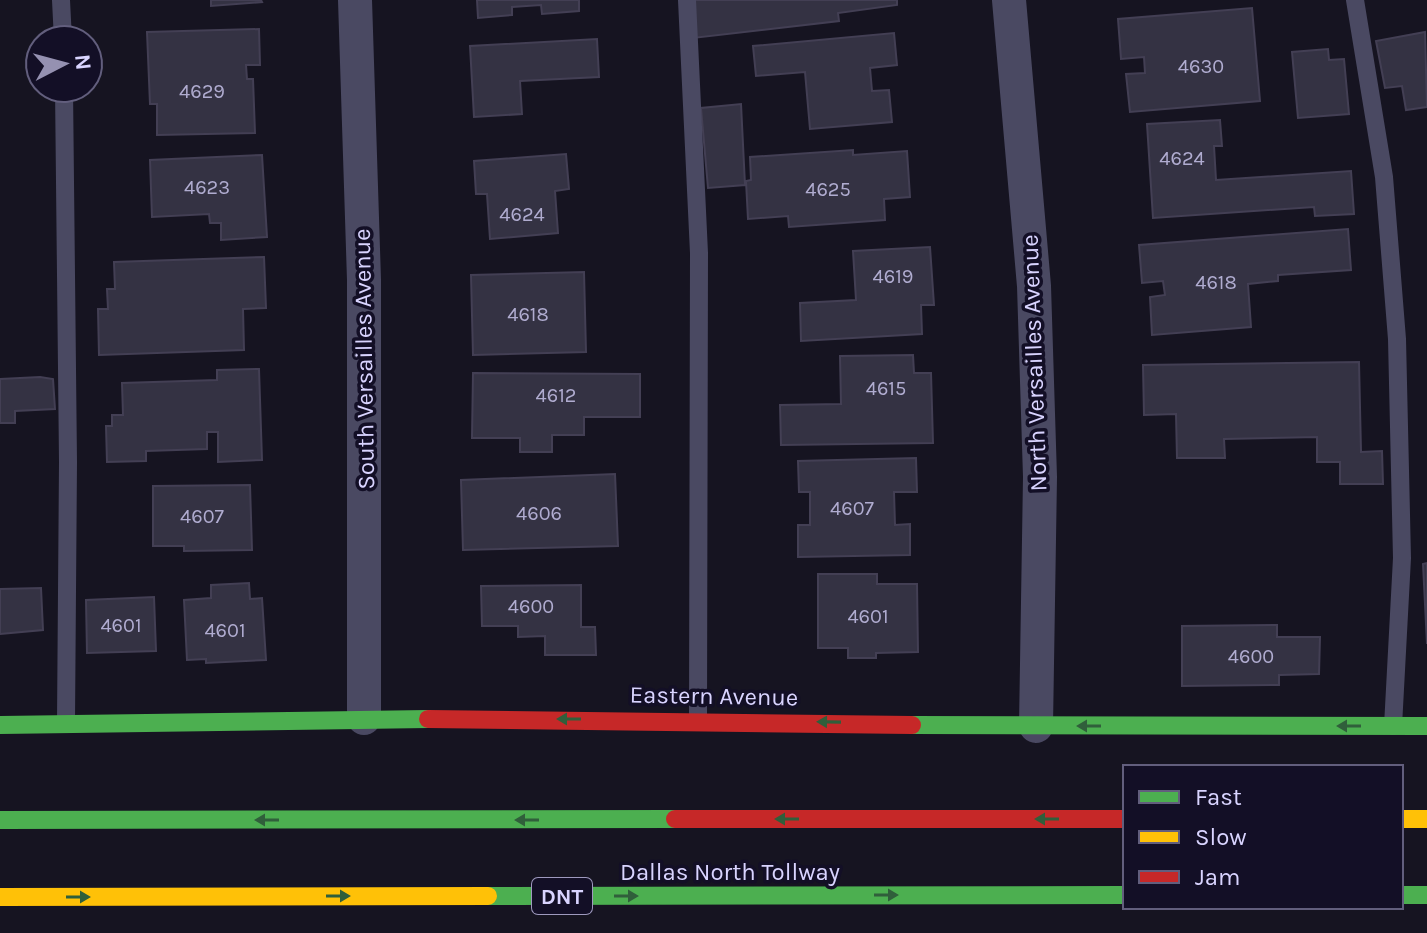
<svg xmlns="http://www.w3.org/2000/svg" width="1427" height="933" viewBox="0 0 1427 933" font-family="Karla,sans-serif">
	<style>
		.building { fill: #343243; stroke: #433f54; stroke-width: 2 }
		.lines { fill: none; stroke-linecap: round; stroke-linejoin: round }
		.lane { stroke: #4a4962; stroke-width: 18 }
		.street { stroke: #4a4962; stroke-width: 34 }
		.fast { stroke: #4caf50; stroke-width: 18 }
		.slow { stroke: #ffc107; stroke-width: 18 }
		.jam { stroke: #c62828; stroke-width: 18 }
		.oneway { fill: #305f3b }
		.labels { text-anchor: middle; stroke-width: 7; stroke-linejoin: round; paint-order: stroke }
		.number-label { font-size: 20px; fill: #b0acd0 }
		.shield { fill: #130f26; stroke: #9e99be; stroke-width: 2 }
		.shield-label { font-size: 22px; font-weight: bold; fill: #d9d4ff }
		.street-label { font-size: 24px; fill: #d9d4ff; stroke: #130f26 }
	</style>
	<rect width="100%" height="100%" fill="#161421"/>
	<path class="building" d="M211 0H261L262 2 211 6Z
		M477 0H579V11L542 14 541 5 512 7V15L478 18Z
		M689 0H897V5L838 13 839 21 693 38Z
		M1252 8 1260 101 1130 112 1126 74 1145 73 1144 57 1121 59 1118 19Z
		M259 29 260 65H246L247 79H253L255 133 157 135V104H150L147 32Z
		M1425 32 1427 107 1406 110 1402 86 1385 88 1376 41Z
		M894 33 897 65 870 68 872 91 889 90 892 122 810 129 805 72 756 76 753 46Z
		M597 39 599 77 520 81 522 114 474 117 470 46Z
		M1328 49 1329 60 1344 59 1349 114 1298 118 1292 52Z
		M741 104 745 185 708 188 701 108Z
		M1220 120 1222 146H1214L1216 180 1351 171 1354 214 1315 216 1314 207 1153 218 1147 124Z
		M853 150V155L907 151 910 197 884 199 885 220 789 227 788 216 748 219 746 181 751 180 750 157Z
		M566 154 569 189 555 191 558 233 490 239 487 194H476L474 161Z
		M262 155 267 237 221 240V223H210L209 214 152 217 150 160Z
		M1348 229 1351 270 1278 275V281L1248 284 1251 327 1152 335 1150 297 1165 295 1163 281 1142 283 1139 245Z
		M930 247 934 305H921L922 334 801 341 800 303 856 300 853 251Z
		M264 257 266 308 243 309 244 350 99 355 98 309H108L107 289H115L114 262Z
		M584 272 586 352 473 355 471 275Z
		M913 355 914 373H931L933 443 781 445 780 405 841 404 840 356Z
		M1359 362 1361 452 1382 451 1383 484H1340V462H1317V437L1224 439 1225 458H1177L1176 414 1144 415 1143 365Z
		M259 369 262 460 218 462V432H207V449L146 451V461L107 462 106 426H112V415H123L122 383 217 380V370Z
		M473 373 640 374V417H584V435H552V452H520V438H472Z
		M40 377 53 379 55 409 15 411V423H0V379Z
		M916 458 917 492H894L895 525 910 524V555L798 557V525H810V492H799L798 461Z
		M615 474 618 546 463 550 461 480Z
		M250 485 252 550 184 551V546H153V486Z
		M1427 563V644L1423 564Z
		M818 574H877V584H917L918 652 876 653V658H848V648H818Z
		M249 583 250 599 262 598 266 660 206 663V659L187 660 184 600 211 598V585Z
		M581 585V627H595L596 655H545V636L518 637V626H482L481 586Z
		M41 588 43 630 0 634V589Z
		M154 597 156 651 87 653 86 600Z
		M1277 625V637H1320L1319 674 1279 675V685L1182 686V626Z"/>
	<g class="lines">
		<path class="lane" d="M61 0 63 40
			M687 0 699 253 698 720
			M1355 0 1384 177 1397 339 1402 558 1393 726
			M64 88 68 462 66 722"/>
		<path class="street" d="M355 0 364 280V718
			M1009 0 1034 286 1040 477 1036 726"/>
		<path class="fast" d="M0 725 428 719
			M912 725 1427 726
			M0 820 675 819
			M1401 895H1427
			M488 896 1125 895"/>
		<path class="slow" d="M1401 819H1427
			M0 897 488 896"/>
		<path class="jam" d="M428 719 912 725
			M675 819H1125"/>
	</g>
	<defs><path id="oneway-solid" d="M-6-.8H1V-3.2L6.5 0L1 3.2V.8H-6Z" transform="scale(2)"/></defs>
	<g class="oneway">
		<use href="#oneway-solid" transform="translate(569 719) rotate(-180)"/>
		<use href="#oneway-solid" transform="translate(829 722) rotate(-179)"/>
		<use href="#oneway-solid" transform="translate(1089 726) rotate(180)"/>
		<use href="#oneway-solid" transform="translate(1349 726) rotate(180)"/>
		<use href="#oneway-solid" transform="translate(787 819) rotate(180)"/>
		<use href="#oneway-solid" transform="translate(1047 819) rotate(180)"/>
		<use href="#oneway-solid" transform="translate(267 820) rotate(180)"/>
		<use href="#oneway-solid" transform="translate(527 820) rotate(180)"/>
		<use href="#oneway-solid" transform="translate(886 895)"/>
		<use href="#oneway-solid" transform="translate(338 896)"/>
		<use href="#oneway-solid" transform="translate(626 896)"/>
		<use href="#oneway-solid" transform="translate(78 897)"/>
	</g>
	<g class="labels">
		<g class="number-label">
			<text x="1201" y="73">4630</text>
			<text x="202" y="98">4629</text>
			<text x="1182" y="165">4624</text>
			<text x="207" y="194">4623</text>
			<text x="828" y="196">4625</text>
			<text x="522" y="221">4624</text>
			<text x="893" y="283">4619</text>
			<text x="1216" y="289">4618</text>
			<text x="528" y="321">4618</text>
			<text x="886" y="395">4615</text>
			<text x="556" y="402">4612</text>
			<text x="852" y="515">4607</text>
			<text x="539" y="520">4606</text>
			<text x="202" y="523">4607</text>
			<text x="531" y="613">4600</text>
			<text x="868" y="623">4601</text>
			<text x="121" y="632">4601</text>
			<text x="225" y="637">4601</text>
			<text x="1251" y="663">4600</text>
		</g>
		<rect class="shield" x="532" y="878" width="60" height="36" rx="6"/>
		<g class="shield-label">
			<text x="562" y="904">DNT</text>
		</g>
		<g class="street-label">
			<text transform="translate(364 359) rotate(-91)" y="8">South Versailles Avenue</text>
			<text transform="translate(1034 363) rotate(-92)" y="8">North Versailles Avenue</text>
			<text transform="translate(714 696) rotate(1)" y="8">Eastern Avenue</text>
			<text x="730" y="880">Dallas North Tollway</text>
		</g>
	</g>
	<rect x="1123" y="765" width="280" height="144" fill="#130f26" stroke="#625e7d" stroke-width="2"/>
	<rect x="1139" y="791" width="40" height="12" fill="#4caf50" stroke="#625e7d" stroke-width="2"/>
	<text x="1195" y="805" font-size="24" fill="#d9d4ff">Fast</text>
	<rect x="1139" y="831" width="40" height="12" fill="#ffc107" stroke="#625e7d" stroke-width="2"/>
	<text x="1195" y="845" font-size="24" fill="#d9d4ff">Slow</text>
	<rect x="1139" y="871" width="40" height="12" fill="#c62828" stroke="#625e7d" stroke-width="2"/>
	<text x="1195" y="885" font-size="24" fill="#d9d4ff">Jam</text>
	<g transform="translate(64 64) rotate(84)"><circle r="38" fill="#130f26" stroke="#625e7d" stroke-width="2"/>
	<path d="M0-6L14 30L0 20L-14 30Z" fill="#9591b1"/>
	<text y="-12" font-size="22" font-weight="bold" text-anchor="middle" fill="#d9d4ff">N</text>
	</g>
</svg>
